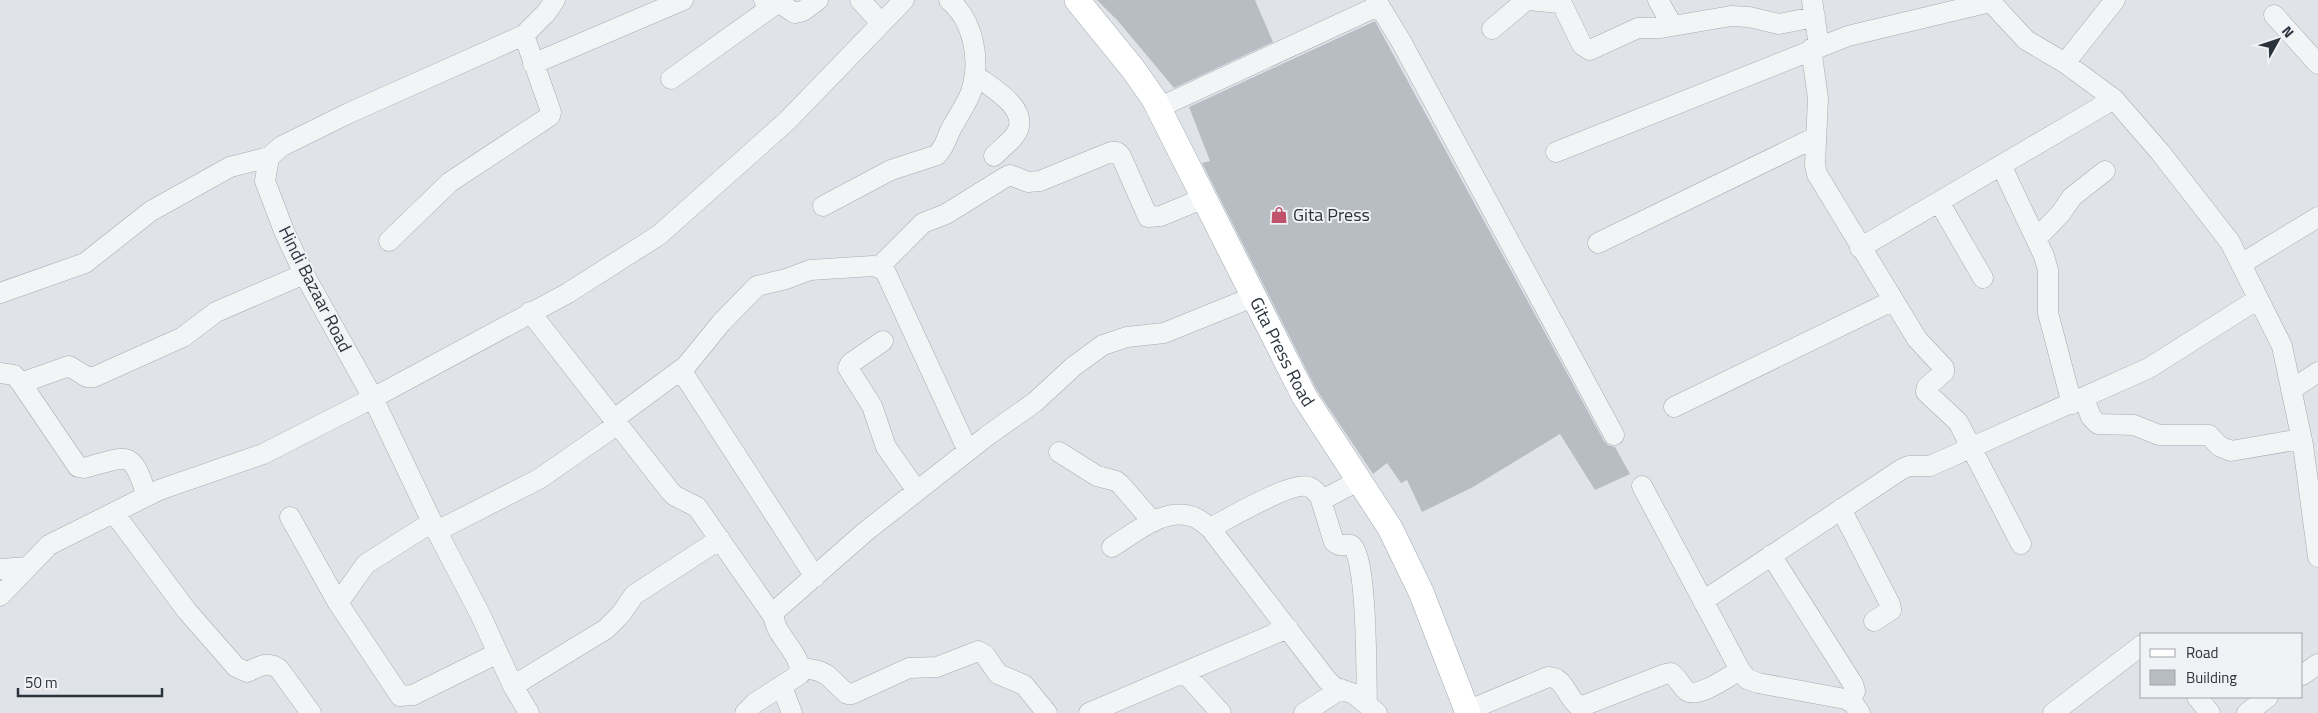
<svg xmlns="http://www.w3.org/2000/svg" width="2318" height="713" viewBox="0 0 2318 713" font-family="'Titillium Web',sans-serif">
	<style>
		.building { fill: #b8bdc4 }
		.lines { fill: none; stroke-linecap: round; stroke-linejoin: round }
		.minor-casing { stroke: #a6abb1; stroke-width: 21 }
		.major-casing { stroke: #a1a9b2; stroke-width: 26 }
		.minor { stroke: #f3f4f6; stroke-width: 20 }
		.major { stroke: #fff; stroke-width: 25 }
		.labels { text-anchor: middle; stroke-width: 4; stroke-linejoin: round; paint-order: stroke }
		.poi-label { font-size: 18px; fill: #2b333d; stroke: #f0f2f5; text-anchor: start }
		.street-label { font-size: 18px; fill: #2b333d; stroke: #f0f2f5 }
	</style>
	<rect width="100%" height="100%" fill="#e0e4e8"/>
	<path class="building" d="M1097 0H1255L1273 42 1174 88 1118 21Z
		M1375 21 1604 441 1608 445 1615 447 1630 474 1595 490 1560 434 1473 487 1422 512 1407 480 1401 483 1387 463 1373 474 1316 389 1202 163 1210 161 1189 107Z"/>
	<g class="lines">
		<g class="minor-casing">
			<path id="minor" d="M764 0 773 6C784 2 786 9 795 13L803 11 818 0
				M860 0 881 23
				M1376 0 1402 43 1614 435
				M1658 0 1672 25
				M1812 0 1819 46
				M1989 0 2026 40 2065 63 2114 99 2160 152 2230 242 2282 346 2303 445 2318 557
				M2274 15 2318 64
				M1492 29 1524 2 1529 0 1559 3 1563 6 1582 45 1590 50 1638 28H1661L1731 16 1749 17 1779 24 1815 17
				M1811 49 1818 98 1815 165 1817 174 1917 339 1944 368V372L1927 387 1926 392 1958 422 2021 544
				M2065 63 2115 0
				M533 64 683 0
				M975 75C990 87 1027 106 1018 130 1014 140 1001 148 994 156
				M671 79 773 6
				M1158 108 1378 6
				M1556 152 1848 36 1990 2
				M2001 165 2044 256 2048 270V313L2072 404
				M1939 202 1983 278
				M823 206 891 170 937 155C945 147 946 139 951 129 958 116 966 105 971 92 981 61 974 21 949 0
				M2036 239 2061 213 2072 197 2105 171
				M389 241 450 182 550 116 551 112 524 35
				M1598 243 1816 137
				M1860 248 2114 99
				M2241 264 2318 217
				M879 267 923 223 946 214 1004 178 1010 175 1028 182 1040 181 1111 152H1117L1121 156 1148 217 1161 216 1204 198
				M0 293 85 263 151 211 230 167 269 157
				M530 312 670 491 675 496 697 507 773 616
				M883 341 851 363 848 368 872 406 886 447 917 491
				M681 370 815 577
				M0 373 14 375 21 383 78 467 84 468C130 456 131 448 147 496
				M21 383 69 366 87 377H94L183 337 216 312 304 274
				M2291 390 2318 372
				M2084 398 2091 417 2098 424 2134 425 2159 435H2209L2219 446 2231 451 2301 439
				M1674 407 1892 301
				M614 419 686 366 721 323 757 286 786 279 810 270 873 266 882 269 886 273 968 451
				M1059 452 1097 476 1116 481 1121 485 1153 522
				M1642 486 1740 670 1747 679 1758 683 1845 699 1853 703 1860 713
				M1320 497 1334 542 1339 545H1351C1368 555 1366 680 1367 705
				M1841 509 1890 604 1891 610 1874 621
				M114 513 187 611 236 667 247 672C259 667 267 660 279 669L311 713
				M290 517 338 603
				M432 522 366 564 338 603 400 696 413 695 498 653
				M1210 528C1228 519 1293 480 1309 487 1315 489 1318 496 1324 499L1358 481
				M437 531 539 479 618 424
				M1112 547C1135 533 1164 506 1194 517 1199 519 1205 524 1210 528L1327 680 1334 687 1354 694 1377 713
				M1771 555 1853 684 1855 691 1849 701
				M0 569 28 567
				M0 596 49 545 159 490 263 454 373 398 568 293 659 235 787 121 904 0
				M1703 601 1902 469 1909 466H1930L2149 368 2258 299
				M800 667 819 671 827 675 847 694H852L909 668 937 667 978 651 985 655 998 674 1024 685 1047 713
				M1184 672 1221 713
				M2302 675 2318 664
				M513 686 606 629 621 614 634 595 720 539
				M782 687 792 713
				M2197 697 2210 713
				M1467 711 1548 677C1566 677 1566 699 1580 707L1665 674 1671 673C1678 678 1681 686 1687 691 1698 699 1729 676 1740 670
				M529 713 513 686 480 614 432 522 373 398 304 274 284 231 265 181 269 157 282 146 349 113 524 35 546 13 555 0
				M745 713 755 703 800 674C802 651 768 631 775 611L865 532 987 436 1035 402 1074 366 1103 345 1127 337 1164 333 1253 297
				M1089 713 1288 628
				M1304 713 1341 689
				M2053 713 2142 645
				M2247 713 2268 697"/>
		</g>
		<g class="major-casing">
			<g id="major">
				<path id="s1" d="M1077 0 1133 69 1154 99 1304 396 1390 528 1421 592 1468 713"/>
			</g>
		</g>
		<use href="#minor" class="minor"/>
		<use href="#major" class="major"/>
	</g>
	<defs>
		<g id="shop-bare" transform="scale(1.35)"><path d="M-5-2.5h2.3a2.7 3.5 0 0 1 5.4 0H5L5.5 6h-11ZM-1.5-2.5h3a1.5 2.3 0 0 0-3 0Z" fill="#bf536b" stroke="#f0f2f5" stroke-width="2.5" paint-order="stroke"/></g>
	</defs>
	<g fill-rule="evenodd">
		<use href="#shop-bare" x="1279" y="215"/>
	</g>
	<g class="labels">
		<g class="poi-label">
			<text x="1293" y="221">Gita Press</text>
		</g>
		<g class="street-label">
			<text transform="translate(315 289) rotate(63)" y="6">Hindi Bazaar Road</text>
			<text dy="6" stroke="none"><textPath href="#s1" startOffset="409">Gita Press Road</textPath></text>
		</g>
	</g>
	<rect x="2140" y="633" width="162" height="65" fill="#f0f2f5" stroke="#a1a6ab"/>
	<rect x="2150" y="649" width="25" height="8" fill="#ffffff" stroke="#a1a6ab"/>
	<text x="2186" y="658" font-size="15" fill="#2b333d">Road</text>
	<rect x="2150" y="670" width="25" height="15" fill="#b8bdc4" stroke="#a1a6ab"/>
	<text x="2186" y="683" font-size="15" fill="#2b333d">Building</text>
	<g transform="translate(2278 40) rotate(50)" stroke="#f0f2f5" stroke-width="4" paint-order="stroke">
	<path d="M0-4L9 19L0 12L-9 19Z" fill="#2b333d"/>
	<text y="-8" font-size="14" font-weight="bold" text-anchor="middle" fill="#2b333d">N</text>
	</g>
	<path d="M18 688v8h144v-8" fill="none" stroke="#2b333d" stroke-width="2.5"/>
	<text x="25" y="688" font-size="15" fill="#2b333d" stroke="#f0f2f5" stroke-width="4" paint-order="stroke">50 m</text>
</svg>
